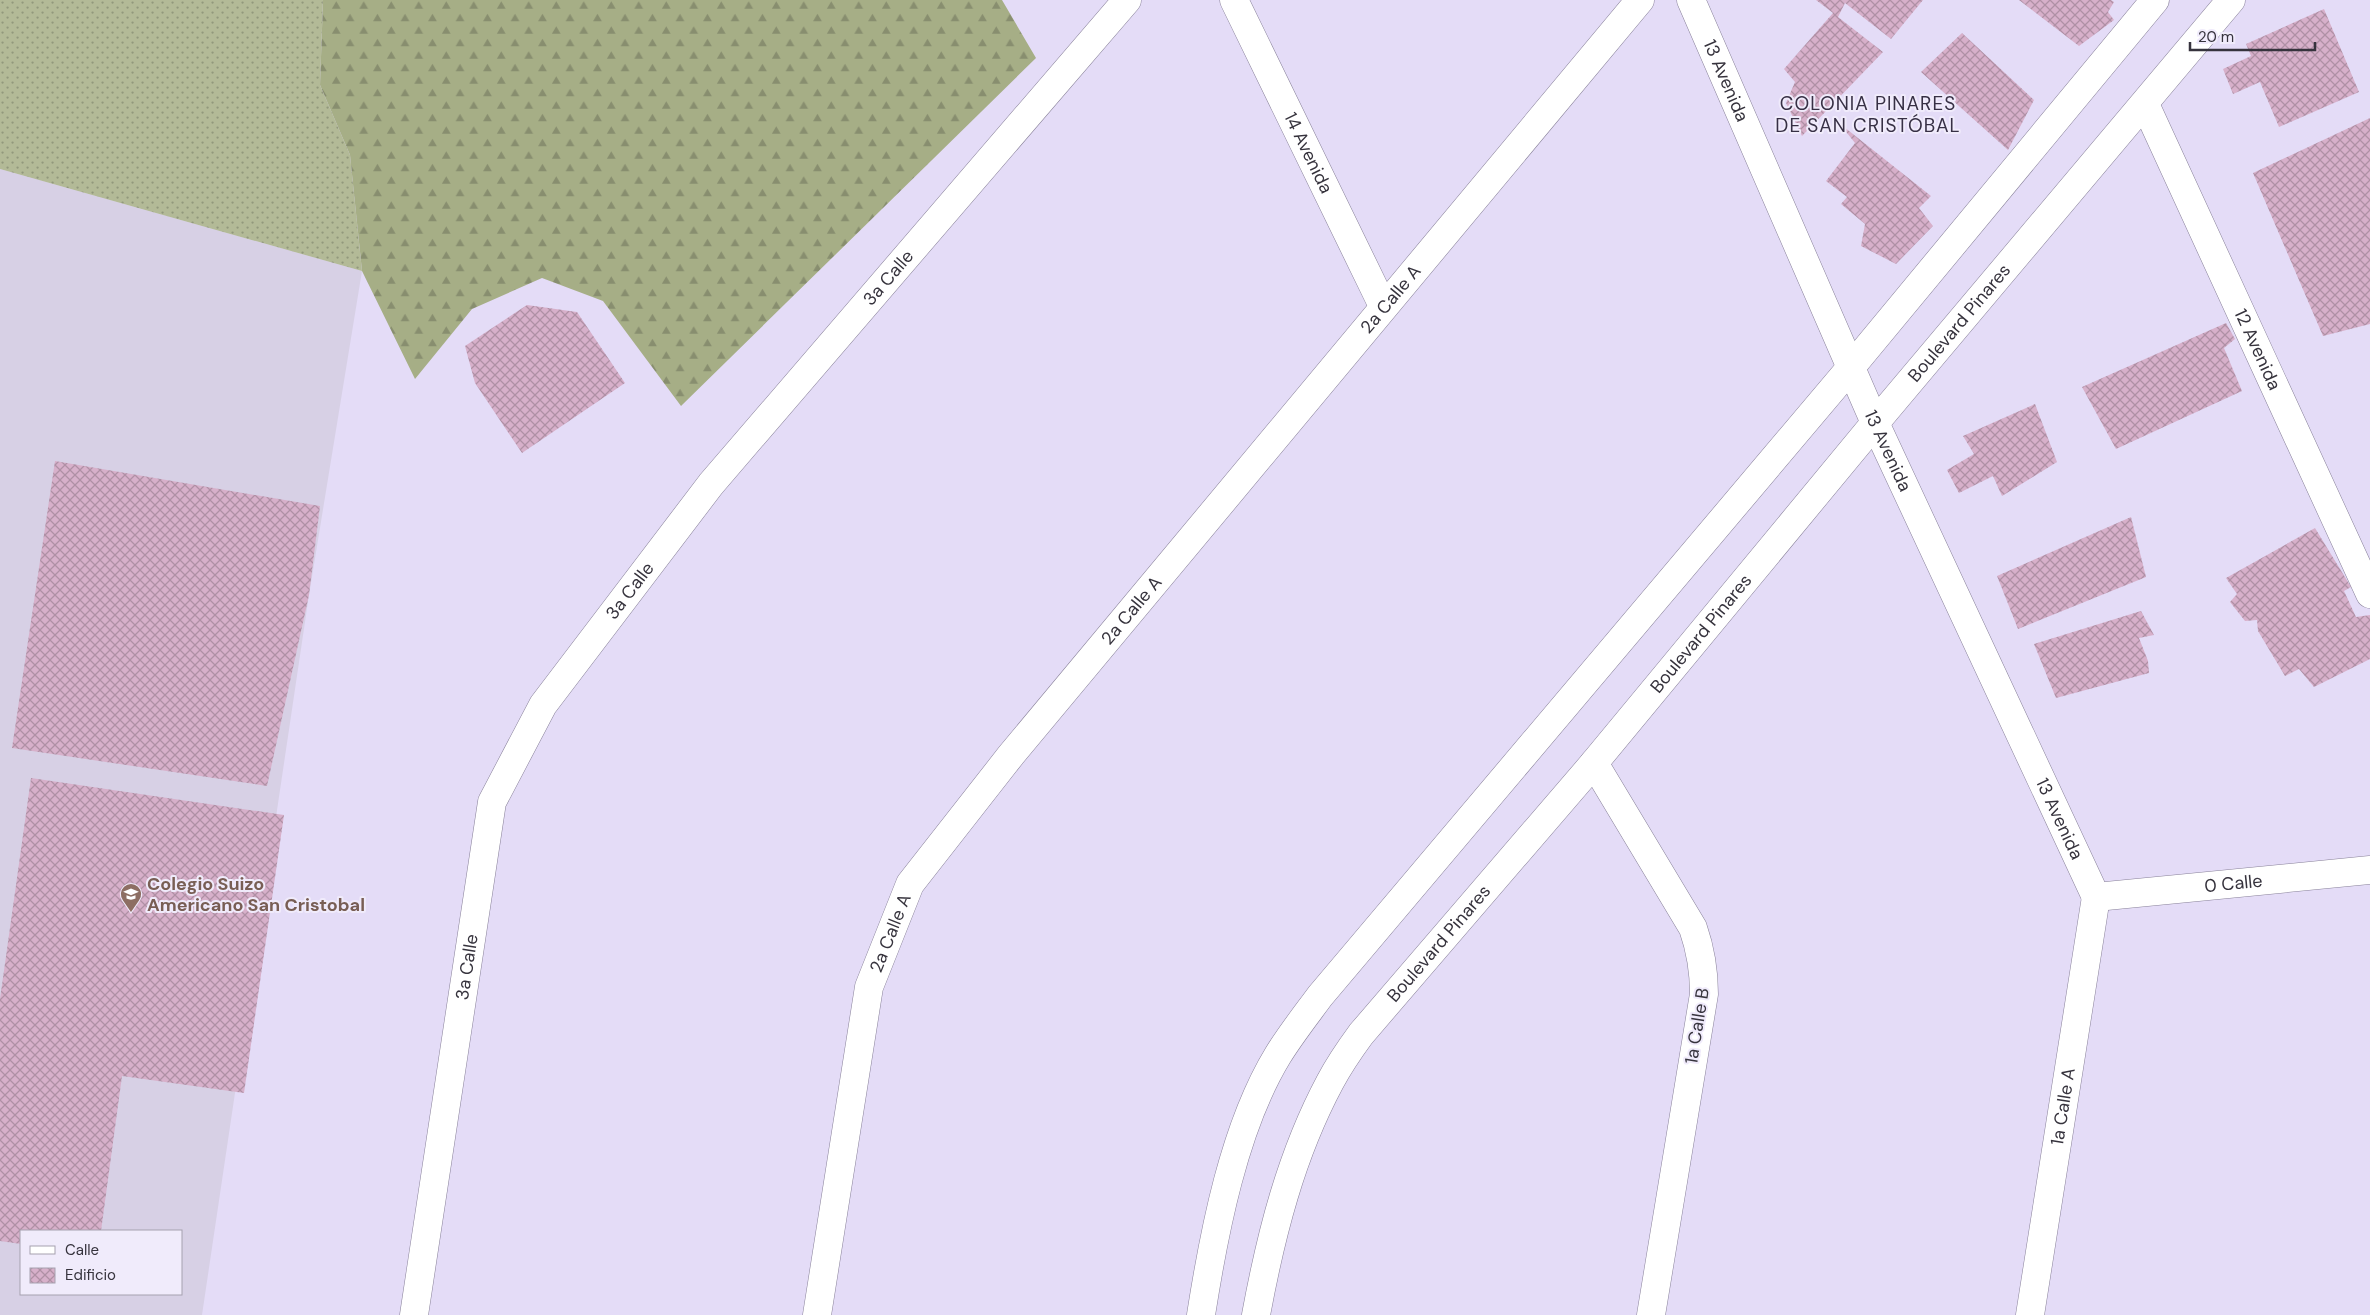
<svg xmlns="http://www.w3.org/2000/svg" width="2370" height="1315" viewBox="0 0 2370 1315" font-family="'DM Sans',sans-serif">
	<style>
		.education { fill: #d7d0e5; fill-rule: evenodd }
		.grass { fill: url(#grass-dots) }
		.forest { fill: url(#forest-firs) }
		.building { fill: url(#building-cross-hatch) }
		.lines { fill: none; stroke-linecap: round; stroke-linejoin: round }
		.street-casing { stroke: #888199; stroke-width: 29 }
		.secondary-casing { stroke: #888199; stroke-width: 29 }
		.street { stroke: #fff; stroke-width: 28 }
		.secondary { stroke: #fff; stroke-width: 28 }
		.labels { text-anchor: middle; stroke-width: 4; stroke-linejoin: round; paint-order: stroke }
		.street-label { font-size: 18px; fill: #36333d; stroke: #f0ebfb }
		.education-label { font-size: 18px; font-weight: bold; fill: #785e54; stroke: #f0ebfb; text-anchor: start }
		.neighbourhood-label { font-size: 19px; letter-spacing: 1px; fill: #373045; stroke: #f0ebfb }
	</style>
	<defs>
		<pattern id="grass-dots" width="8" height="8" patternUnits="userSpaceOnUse" patternTransform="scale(1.25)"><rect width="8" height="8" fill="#b3ba97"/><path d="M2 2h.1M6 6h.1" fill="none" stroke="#92987c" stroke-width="1.8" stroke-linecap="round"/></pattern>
		<pattern id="forest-firs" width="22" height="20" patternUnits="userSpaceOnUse" patternTransform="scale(1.25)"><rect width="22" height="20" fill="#a6ae86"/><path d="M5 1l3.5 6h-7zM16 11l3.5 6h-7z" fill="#888e6f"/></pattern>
		<pattern id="building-cross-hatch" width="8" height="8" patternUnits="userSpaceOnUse" patternTransform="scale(1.25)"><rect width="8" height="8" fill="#d7b0ca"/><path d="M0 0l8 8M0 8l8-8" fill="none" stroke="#af90a5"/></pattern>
	</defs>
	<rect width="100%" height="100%" fill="#e4dcf7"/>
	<path class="education" d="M0 169 362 271 309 595 202 1315H0ZM21 1231H181V1294H21Z"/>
	<path class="grass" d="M0 0H323L320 85 350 155 362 271 0 169Z"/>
	<path class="forest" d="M323 0H1002L1036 58 681 406 603 301 542 278 472 309 415 379 362 271 350 155 320 85Z"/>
	<path class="building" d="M1816 0H1923L1891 39 1845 3 1838 17 1883 52 1802 136 1786 103 1795 82 1784 69 1833 13Z
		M2019 0H2111L2114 2 2108 12 2114 20 2079 46Z
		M2324 9 2359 92 2279 127 2260 82 2233 94 2223 69 2251 56 2246 44Z
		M1962 33 2034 100 2008 150 1921 72Z
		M2370 118V324L2323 336 2253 173Z
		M1839 123 1931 196 1919 208 1933 226 1896 264 1861 246 1865 224 1841 204 1847 197 1826 181 1855 143Z
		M527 305 577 312 625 383 522 453 475 383 465 346Z
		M2226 323 2235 339 2224 348 2242 391 2116 449 2082 387Z
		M2035 404 2057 462 2002 496 1993 476 1959 493 1947 470 1974 454 1963 436Z
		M55 461 320 506 309 595 267 786 12 748Z
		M2131 517 2146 577 2018 629 1997 576Z
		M2315 528 2351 587 2344 591 2356 617 2370 615V659L2314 687 2299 669 2285 676 2258 631 2257 620 2245 621 2230 602 2237 594 2226 578Z
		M2141 611 2154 635 2139 638 2148 661 2149 673 2056 698 2034 644Z
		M31 778 284 815 244 1093 122 1076 101 1231H21V1244L0 1241V999Z"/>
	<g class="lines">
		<g class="street-casing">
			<g id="street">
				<path id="s1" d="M1234 0 1383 306"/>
				<path id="s2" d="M1691 0 1875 423 2096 897"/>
				<path id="s3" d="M2145 104 2370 594"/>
				<path d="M1594 763 1693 928C1701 951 1704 970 1704 994L1651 1315"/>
				<path id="s4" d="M2096 897 2370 870"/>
				<path id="s5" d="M414 1315 492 802 543 705 711 484 1127 0"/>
				<path id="s6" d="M817 1315 869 987 910 884 1011 755 1640 0"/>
				<path id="s7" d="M2030 1315 2096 897"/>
			</g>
		</g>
		<g class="secondary-casing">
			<g id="secondary">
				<path d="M1201 1315C1214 1232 1234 1127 1278 1055 1291 1034 1306 1015 1320 996L1852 366 2155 0"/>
				<path id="s8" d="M1256 1315C1271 1234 1291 1155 1330 1082 1339 1065 1350 1049 1361 1034L1594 763 1875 423 2231 0"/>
			</g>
		</g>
		<use href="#street" class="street"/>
		<use href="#secondary" class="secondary"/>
	</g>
	<defs>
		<g id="school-pin" transform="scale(1.125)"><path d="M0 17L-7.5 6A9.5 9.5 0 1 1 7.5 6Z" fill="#8d6e63" stroke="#f0ebfb"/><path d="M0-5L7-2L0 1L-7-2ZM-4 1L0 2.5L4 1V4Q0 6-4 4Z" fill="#fff"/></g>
	</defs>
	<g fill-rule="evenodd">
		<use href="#school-pin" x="131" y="894"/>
	</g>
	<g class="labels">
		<g class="street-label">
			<text dy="6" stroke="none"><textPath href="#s2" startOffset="88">13 Avenida</textPath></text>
			<text dy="6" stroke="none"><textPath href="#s1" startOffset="170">14 Avenida</textPath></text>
			<text dy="6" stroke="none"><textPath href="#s5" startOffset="1178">3a Calle</textPath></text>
			<text dy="6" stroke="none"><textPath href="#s6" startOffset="1200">2a Calle A</textPath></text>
			<text dy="6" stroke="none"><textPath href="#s8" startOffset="1232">Boulevard Pinares</textPath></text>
			<text dy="6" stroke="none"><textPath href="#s3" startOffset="270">12 Avenida</textPath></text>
			<text dy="6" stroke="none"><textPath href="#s2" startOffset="492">13 Avenida</textPath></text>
			<text dy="6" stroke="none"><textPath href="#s5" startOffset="772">3a Calle</textPath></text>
			<text dy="6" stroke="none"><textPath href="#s6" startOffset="795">2a Calle A</textPath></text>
			<text dy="6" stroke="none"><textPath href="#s8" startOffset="828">Boulevard Pinares</textPath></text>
			<text dy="6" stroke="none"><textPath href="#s2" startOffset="898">13 Avenida</textPath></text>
			<text dy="6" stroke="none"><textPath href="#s4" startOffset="138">0 Calle</textPath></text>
			<text dy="6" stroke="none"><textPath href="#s6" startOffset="390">2a Calle A</textPath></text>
			<text dy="6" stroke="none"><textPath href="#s8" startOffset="422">Boulevard Pinares</textPath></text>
			<text dy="6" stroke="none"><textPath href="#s5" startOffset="352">3a Calle</textPath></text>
			<text transform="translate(1697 1026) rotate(-81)" y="6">1a Calle B</text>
			<text dy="6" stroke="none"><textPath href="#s7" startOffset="211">1a Calle A</textPath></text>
		</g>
		<g class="education-label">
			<text x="147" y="890">Colegio Suizo<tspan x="147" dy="21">Americano San Cristobal</tspan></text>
		</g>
		<g class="neighbourhood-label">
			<text x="1868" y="110">COLONIA PINARES<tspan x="1868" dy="22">DE SAN CRISTÓBAL</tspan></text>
		</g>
	</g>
	<rect x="20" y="1230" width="162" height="65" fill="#f0ebfb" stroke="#a6a1af"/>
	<rect x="30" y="1246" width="25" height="8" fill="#ffffff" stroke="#a6a1af"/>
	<text x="65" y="1255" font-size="15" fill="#36333d">Calle</text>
	<rect x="30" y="1268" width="25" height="15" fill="url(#building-cross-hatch)" stroke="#a6a1af"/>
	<text x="65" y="1280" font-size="15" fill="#36333d">Edificio</text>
	<path d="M2190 42v8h125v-8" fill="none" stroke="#36333d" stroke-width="2.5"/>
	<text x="2198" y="42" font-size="15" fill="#36333d" stroke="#f0ebfb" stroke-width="4" paint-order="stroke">20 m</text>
</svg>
